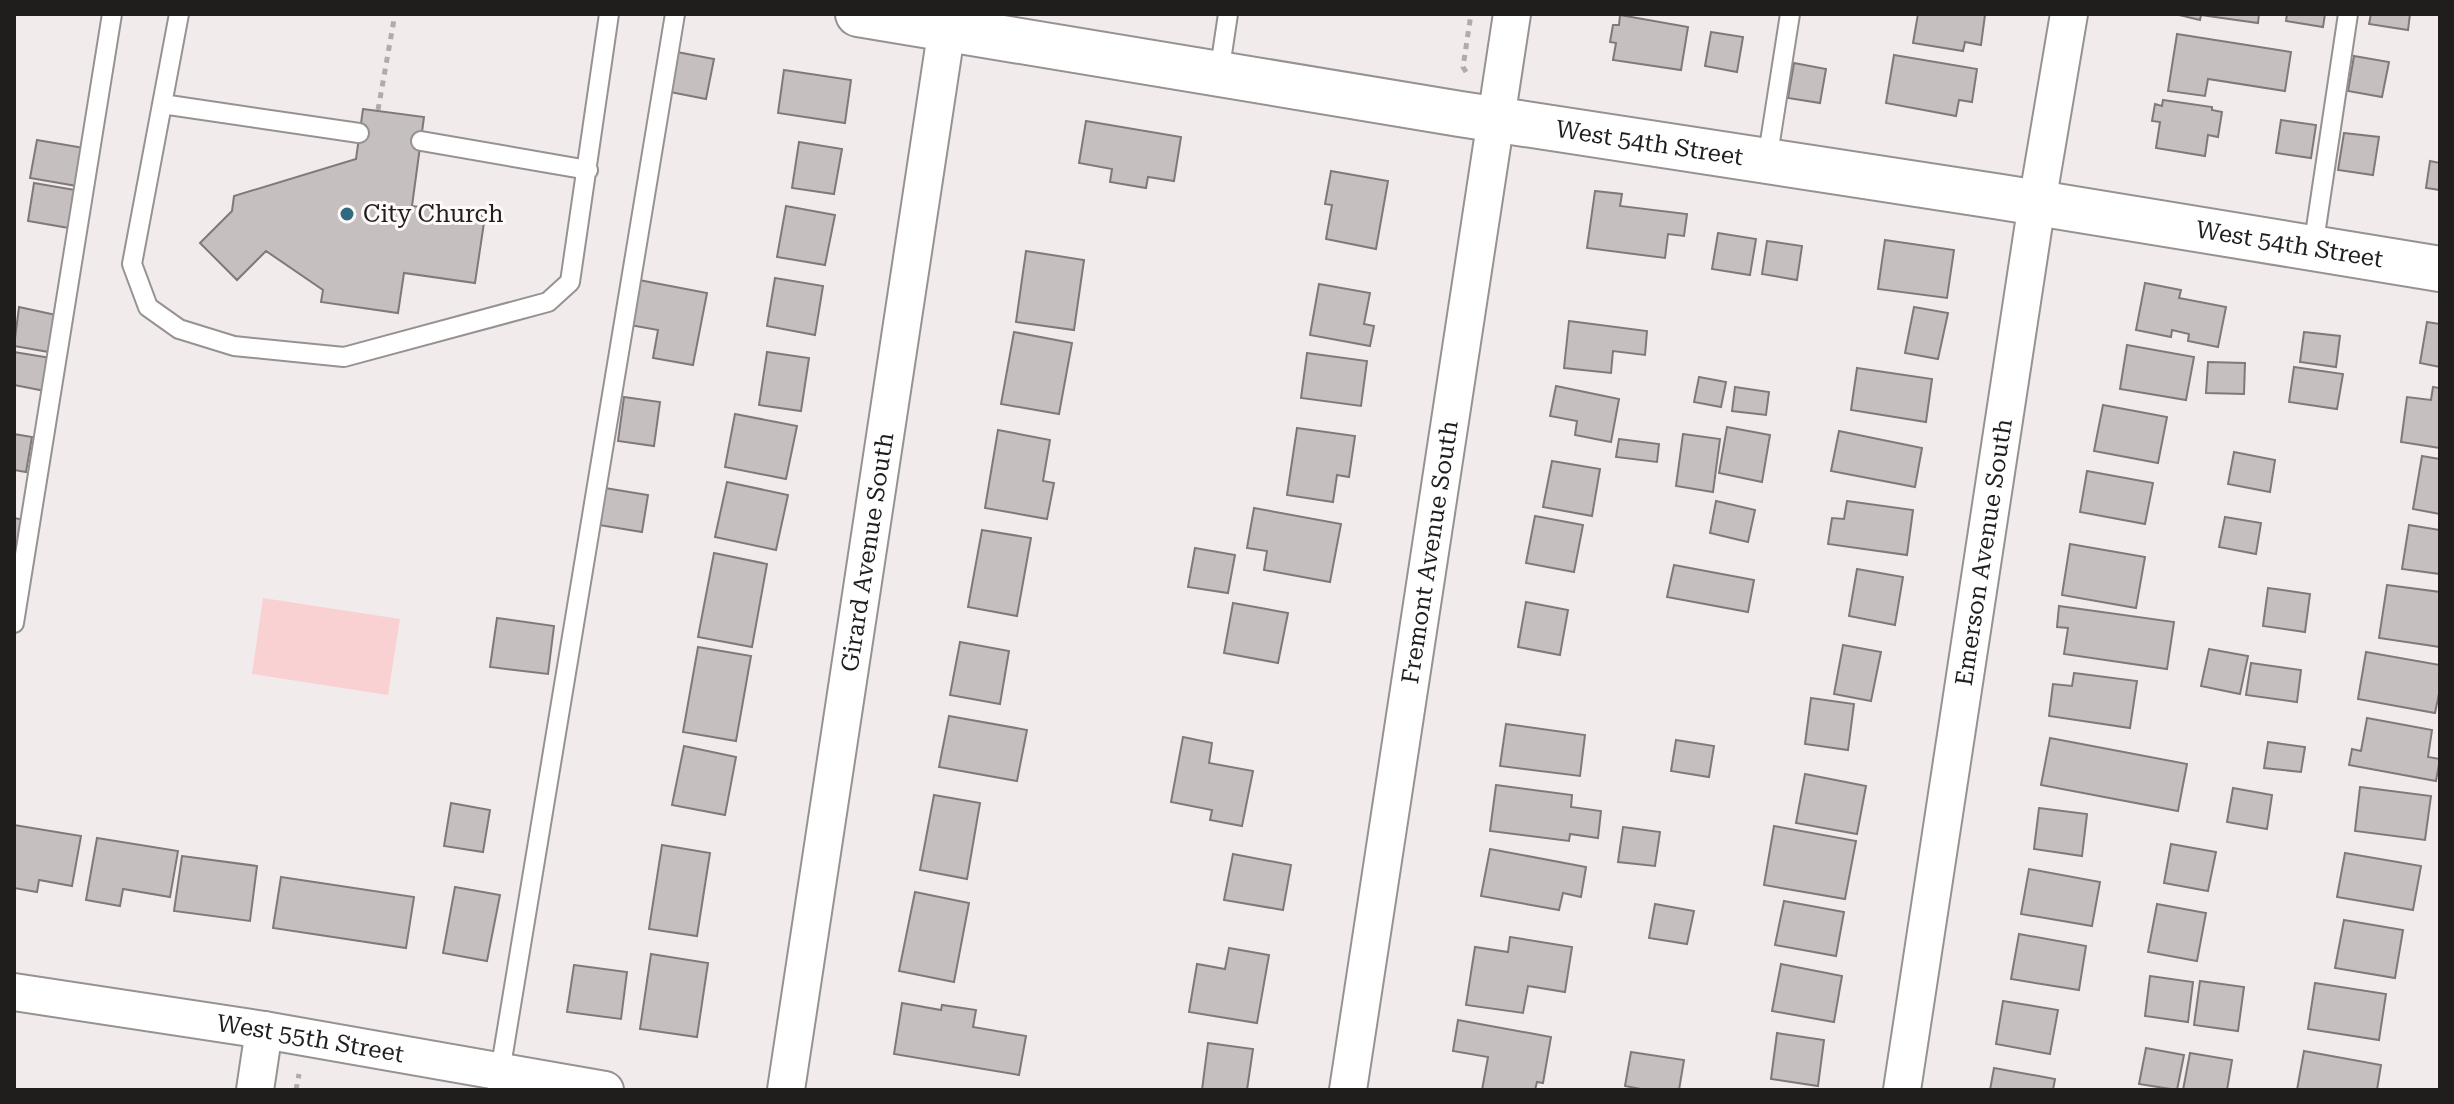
<svg xmlns="http://www.w3.org/2000/svg" width="2454" height="1104" viewBox="0 0 2454 1104" font-family="'Roboto Serif',serif">
	<style>
		.green { fill: #f9d1d2 }
		.building { fill: #c6bfbf; stroke: #7f7979; stroke-width: 2 }
		.lines { fill: none; stroke-linecap: round; stroke-linejoin: round }
		.service-casing { stroke: #989191; stroke-width: 22 }
		.minor-casing { stroke: #989191; stroke-width: 40 }
		.tertiary-casing { stroke: #989191; stroke-width: 48 }
		.path { stroke: #b1abab; stroke-width: 5; stroke-dasharray: 6 6; stroke-linecap: butt }
		.service { stroke: #fff; stroke-width: 18 }
		.minor { stroke: #fff; stroke-width: 36 }
		.tertiary { stroke: #fff; stroke-width: 44 }
		.poi-dot { fill: #2e6b82; stroke: #fff9f9; stroke-width: 3 }
		.labels { text-anchor: middle; stroke-width: 6; stroke-linejoin: round; paint-order: stroke }
		.street-label { font-size: 24px; fill: #201d1d; stroke: #fff9f9 }
		.poi-label { font-size: 24px; fill: #201d1d; stroke: #fff9f9; text-anchor: start }
	</style>
	<rect width="100%" height="100%" fill="#f2ebeb"/>
	<path class="green" d="M263 598 400 619 388 695 252 674Z"/>
	<path class="building" d="M1918 14 1985 15 1981 45 1965 42 1963 51 1913 43Z
		M2175 14H2259L2258 23 2201 15 2200 20Z
		M2287 14H2325L2323 27 2286 21Z
		M2371 14H2410L2408 30 2369 24Z
		M1620 15 1688 27 1681 70 1613 60 1616 43 1610 42 1613 25H1619Z
		M1711 32 1743 37 1737 72 1705 66Z
		M2177 34 2291 52 2285 91 2208 79 2205 96 2168 91Z
		M677 52 714 59 706 99 670 92Z
		M1894 55 1977 69 1972 102 1959 100 1956 116 1886 103Z
		M2354 56 2389 62 2382 97 2348 91Z
		M1794 63 1826 69 1820 103 1788 98Z
		M784 70 851 80 845 123 778 113Z
		M2163 100 2212 107V110L2222 112 2218 137 2208 135 2205 156 2156 148 2160 122 2152 121 2155 104 2162 106Z
		M363 109 424 117 412 206 485 216 475 283 404 273 398 313 321 302 323 290 266 251 237 280 200 243 232 211 234 196 356 159Z
		M2281 120 2316 125 2311 158 2276 153Z
		M1086 121 1181 137 1174 181 1148 177 1146 188 1110 182 1112 169 1079 163Z
		M2344 133 2379 137 2373 175 2338 170Z
		M37 140 84 148 77 186 30 178Z
		M799 142 842 149 834 194 792 188Z
		M2430 161 2440 163V190L2426 188Z
		M1331 171 1388 181 1376 249 1326 239 1332 205 1325 204Z
		M34 183 75 190 69 228 28 221Z
		M1595 191 1622 194 1620 206 1687 214 1684 236 1668 234 1665 258 1587 248Z
		M786 206 835 215 825 265 777 257Z
		M1718 233 1756 239 1750 275 1712 269Z
		M1885 240 1954 250 1947 298 1878 289Z
		M1767 241 1802 246 1797 280 1762 274Z
		M1026 251 1084 260 1074 330 1016 322Z
		M775 278 823 286 815 335 767 326Z
		M639 280 707 293 693 365 653 358 658 330 630 325Z
		M2145 283 2181 290 2179 298 2226 307 2218 347 2188 341 2189 334 2172 330 2171 337 2136 330Z
		M1319 284 1370 293 1364 324 1374 326 1370 346 1310 335Z
		M19 307 56 315 49 352 14 346Z
		M1914 307 1948 313 1938 359 1905 353Z
		M1569 321 1647 331 1645 355 1613 351 1611 373 1564 368Z
		M2427 322 2440 324V367L2420 363Z
		M1014 332 1072 343 1059 414 1001 404Z
		M2304 332 2340 336 2336 367 2300 362Z
		M2127 345 2194 357 2186 400 2120 389Z
		M14 352 51 358 45 391 14 385Z
		M767 352 809 358 801 411 759 405Z
		M1307 353 1367 361 1361 406 1301 398Z
		M2208 362 2245 363 2244 394 2206 393Z
		M2294 367 2343 374 2337 409 2289 402Z
		M1857 368 1932 379 1926 422 1851 410Z
		M1699 377 1726 382 1721 407 1694 402Z
		M1556 386 1619 399 1611 442 1575 435 1577 421 1550 416Z
		M1735 387 1769 392 1766 415 1732 411Z
		M2433 387 2440 388V448L2401 442 2407 397 2431 400Z
		M624 397 660 402 654 446 618 441Z
		M2103 405 2167 417 2158 463 2094 451Z
		M735 414 797 426 786 479 725 467Z
		M1727 427 1770 435 1762 482 1719 473Z
		M1297 428 1355 436 1349 477 1337 475 1333 502 1287 495Z
		M998 430 1050 440 1043 481 1054 483 1047 519 985 508Z
		M1839 431 1922 448 1915 487 1831 471Z
		M14 434 32 437 26 472 14 470Z
		M1683 434 1720 439 1713 492 1676 486Z
		M1619 439 1659 444 1657 462 1616 457Z
		M2234 452 2275 460 2270 492 2228 484Z
		M2422 456 2440 459V514L2413 509Z
		M1552 461 1600 469 1592 516 1543 507Z
		M2087 471 2153 483 2145 524 2080 512Z
		M727 482 788 495 776 550 715 537Z
		M605 488 648 495 642 532 599 525Z
		M1716 501 1755 510 1748 542 1710 533Z
		M1847 501 1913 510 1907 555 1828 544 1832 518 1844 519Z
		M1254 508 1341 524 1330 582 1264 570 1267 551 1247 548Z
		M1535 516 1583 525 1574 572 1526 563Z
		M2225 517 2261 523 2256 554 2219 547Z
		M14 518 25 520 18 557 14 556Z
		M2409 525 2440 530V574L2402 569Z
		M982 530 1031 538 1017 616 968 607Z
		M2070 544 2145 557 2136 608 2062 595Z
		M1195 548 1235 555 1228 593 1188 587Z
		M714 553 767 564 752 647 698 637Z
		M1674 565 1754 580 1748 612 1667 597Z
		M1857 569 1903 577 1895 625 1849 616Z
		M2387 585 2440 592V647L2379 638Z
		M2268 588 2310 594 2305 632 2263 626Z
		M1526 602 1568 610 1560 655 1518 647Z
		M1233 603 1288 613 1278 663 1224 653Z
		M2059 606 2174 622 2167 669 2064 654 2068 628 2057 627Z
		M497 618 554 626 548 674 490 667Z
		M960 642 1009 651 1000 704 950 695Z
		M1843 645 1881 652 1871 701 1834 694Z
		M698 647 751 656 736 741 683 732Z
		M2209 649 2248 656 2240 694 2201 686Z
		M2366 652 2440 665V689L2435 713 2358 699Z
		M2251 663 2301 670 2297 702 2246 695Z
		M2074 673 2137 681 2130 728 2049 716 2053 684 2072 686Z
		M1811 698 1854 704 1848 750 1805 744Z
		M949 716 1027 730 1017 781 939 767Z
		M2367 718 2432 730 2428 757 2440 759 2436 781 2349 765 2352 749 2361 751Z
		M1506 724 1585 735 1580 776 1500 766Z
		M1183 737 1212 743 1209 763 1253 771 1242 826 1210 820 1212 810 1171 802Z
		M2050 738 2187 764 2178 811 2041 785Z
		M1676 740 1714 746 1709 777 1671 771Z
		M2268 742 2305 747 2301 772 2264 768Z
		M684 746 736 757 725 815 672 805Z
		M1805 774 1866 786 1857 834 1796 823Z
		M1496 785 1572 795 1571 807 1601 811 1598 838 1570 834 1569 841 1490 831Z
		M2360 787 2431 796 2425 840 2355 831Z
		M2233 788 2272 795 2267 829 2227 822Z
		M934 795 980 803 967 879 920 870Z
		M451 803 490 810 483 852 444 846Z
		M2039 808 2087 814 2082 856 2034 849Z
		M14 825 81 836 72 886 39 880 37 892 14 888Z
		M1774 826 1856 841 1845 899 1764 885Z
		M1623 827 1660 832 1655 866 1618 862Z
		M97 838 178 851 170 897 123 889 120 906 86 900Z
		M2171 844 2216 852 2208 891 2164 883Z
		M662 845 710 853 697 936 649 929Z
		M1490 849 1586 867 1581 897 1563 893 1559 910 1481 896Z
		M2345 853 2421 866 2413 910 2337 897Z
		M1233 854 1291 865 1283 910 1224 900Z
		M182 856 257 866 250 921 174 911Z
		M2029 869 2100 882 2092 926 2021 914Z
		M281 877 414 897 406 948 273 928Z
		M455 887 500 895 487 961 443 953Z
		M915 892 969 903 954 982 899 971Z
		M1784 901 1844 912 1836 956 1775 945Z
		M1655 904 1694 911 1687 944 1649 938Z
		M2157 904 2206 913 2197 961 2148 952Z
		M2344 920 2403 930 2395 978 2335 968Z
		M2019 934 2086 946 2079 990 2011 979Z
		M1510 937 1572 947 1565 992 1528 986 1523 1013 1466 1005 1475 947 1508 952Z
		M1229 948 1269 955 1257 1023 1189 1012 1197 964 1225 969Z
		M651 954 708 963 697 1037 640 1029Z
		M1781 964 1842 976 1834 1022 1772 1011Z
		M574 965 627 972 621 1019 567 1012Z
		M2150 976 2193 982 2188 1022 2145 1016Z
		M2200 981 2244 987 2238 1031 2194 1025Z
		M2315 983 2386 994 2379 1040 2308 1029Z
		M2003 1001 2058 1010 2050 1054 1996 1044Z
		M902 1003 941 1010 942 1005 976 1010 973 1027 1026 1036 1019 1075 894 1054Z
		M1458 1020 1551 1037 1543 1083 1537 1082 1535 1090H1482L1488 1057 1453 1051Z
		M1777 1033 1824 1040 1818 1086 1771 1079Z
		M1208 1043 1253 1049 1247 1090H1202Z
		M2146 1048 2184 1055 2177 1090 2139 1084Z
		M2304 1051 2381 1065 2377 1090H2297Z
		M1631 1052 1684 1060 1679 1090H1646L1625 1086Z
		M2190 1053 2232 1060 2227 1090H2183Z
		M1994 1068 2055 1079 2053 1090H1990Z"/>
	<g class="lines">
		<g class="service-casing">
			<path id="service" d="M179 14 132 264 148 307 179 329 234 346 344 357 548 302 570 282 609 14
				M1219 74 1228 14
				M162 104 359 133
				M421 141 588 170
				M1767 161 1790 14
				M2313 248 2348 14
				M14 623 112 14
				M497 1090 675 14"/>
		</g>
		<g class="minor-casing">
			<g id="minor">
				<path id="s1" d="M14 992 264 1030 605 1090"/>
				<path d="M255 1090 264 1030"/>
				<path id="s2" d="M786 1090 949 14"/>
				<path id="s3" d="M1348 1090 1512 14"/>
				<path id="s4" d="M1902 1090 2037 203 2069 14"/>
			</g>
		</g>
		<g class="tertiary-casing">
			<g id="tertiary">
				<path id="s5" d="M858 14 1460 114 2001 197 2440 269"/>
			</g>
		</g>
		<path class="path" d="M1466 72 1463 67 1471 14
			M378 110 395 14
			M296 1090 299 1074"/>
		<use href="#service" class="service"/>
		<use href="#minor" class="minor"/>
		<use href="#tertiary" class="tertiary"/>
	</g>
	<circle class="poi-dot" cx="347" cy="214" r="8"/>
	<g class="labels">
		<g class="street-label">
			<text dy="8" stroke="none"><textPath href="#s5" startOffset="802">West 54th Street</textPath></text>
			<text dy="8" stroke="none"><textPath href="#s5" startOffset="1450">West 54th Street</textPath></text>
			<text dy="8" stroke="none"><textPath href="#s2" startOffset="544">Girard Avenue South</textPath></text>
			<text dy="8" stroke="none"><textPath href="#s3" startOffset="544">Fremont Avenue South</textPath></text>
			<text dy="8" stroke="none"><textPath href="#s4" startOffset="544">Emerson Avenue South</textPath></text>
			<text dy="8" stroke="none"><textPath href="#s1" startOffset="300">West 55th Street</textPath></text>
		</g>
		<g class="poi-label">
			<text x="363" y="222">City Church</text>
		</g>
	</g>
	<rect width="2454" height="1104" fill="none" stroke="#201d1d" stroke-width="32"/>
</svg>
